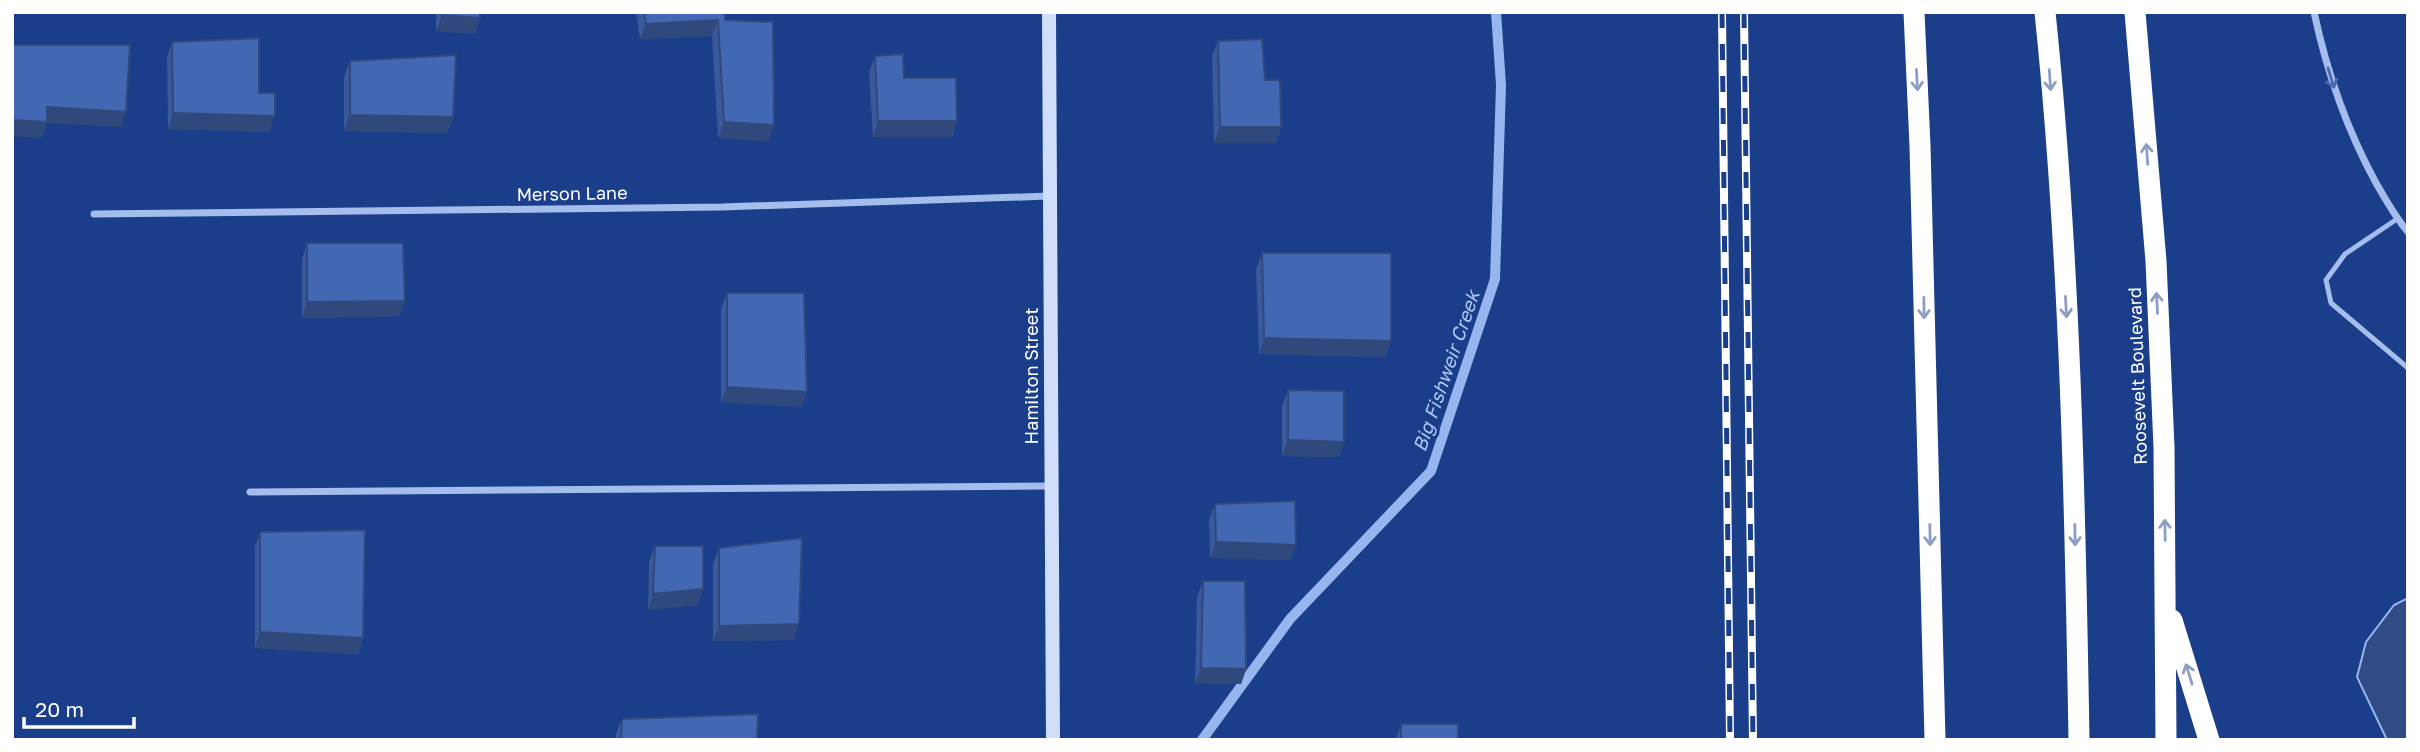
<svg xmlns="http://www.w3.org/2000/svg" width="2420" height="752" viewBox="0 0 2420 752" font-family="'Golos Text',sans-serif">
	<style>
		.water { fill: #314b84; stroke: #97b6ef; stroke-width: 2 }
		.lines { fill: none; stroke-linecap: round; stroke-linejoin: round }
		.stream { stroke: #97b6ef; stroke-width: 10 }
		.lane { stroke: #a5bded; stroke-width: 5 }
		.street { stroke: #a5bded; stroke-width: 7 }
		.secondary { stroke: #d1def9; stroke-width: 14 }
		.highway { stroke: #fff; stroke-width: 21 }
		.rail-casing { stroke: #fff; stroke-width: 8 }
		.rail { stroke: #1a3e8a; stroke-width: 5; stroke-dasharray: 16; stroke-linecap: butt }
		.wall { fill: #3a599a }
		.shaded-wall { fill: #2f497d }
		.building { fill: #4368b3; stroke: #2f497d; stroke-width: 2 }
		.oneway { stroke: #4b6aad }
		.oneway2 { stroke: #8c9ec4 }
		.labels { text-anchor: middle; stroke-width: 6; stroke-linejoin: round; paint-order: stroke }
		.street-label { font-size: 18px; fill: #fff; stroke: #1a3e8a }
		.water-label { font-size: 19px; font-style: italic; fill: #b0c7f4; stroke: #1a3e8a }
	</style>
	<rect width="100%" height="100%" fill="#1a3e8a"/>
	<path class="water" d="M2408 598V740H2387L2357 677 2366 642 2394 605Z"/>
	<g class="lines">
		<path class="stream" d="M1202 740 1290 619 1431 471 1495 279 1501 85 1496 12"/>
		<path class="lane" d="M2397 219 2345 254 2326 280 2331 303 2408 368"/>
		<path class="street" d="M2314 12C2327 73 2346 128 2376 183 2386 200 2395 217 2408 232
			M94 214 722 207 1050 196
			M250 492 1052 486"/>
		<path class="secondary" d="M1049 12 1053 740"/>
		<path class="highway" d="M1914 12 1920 146 1935 740
			M2045 12C2070 254 2075 497 2079 740
			M2135 12 2156 261 2164 447 2166 740
			M2172 620 2209 740"/>
		<g class="rail-casing">
			<path id="rail" d="M1722 12 1730 740
				M1744 12 1753 740"/>
		</g>
		<use href="#rail" class="rail"/>
	</g>
	<path class="wall" d="M436 12H480L475 34 436 31Z
		M636 12H725V20L769 141 718 138 712 36 640 39Z
		M1218 41 1265 80 1281 127 1275 143H1214L1212 56Z
		M172 42 259 93 275 116 269 132 168 129 167 57Z
		M875 56 957 121 952 137H873L869 72Z
		M350 61 453 117 448 133 344 131V77Z
		M307 243 405 301 399 316 302 318V259Z
		M1262 253 1391 341 1385 357 1259 354 1256 269Z
		M727 293 802 407 721 402V308Z
		M1288 390 1344 442 1339 457 1282 456V406Z
		M1215 504 1296 545 1290 560 1210 558 1209 520Z
		M260 532 363 638 358 654 255 648V547Z
		M655 546 703 589 697 605 648 610 649 562Z
		M719 548 794 640 713 641V564Z
		M1203 581 1246 669 1241 684 1195 683 1197 597Z
		M622 719 757 740H616V734Z
		M1401 724 1458 740H1396Z"/>
	<path class="shaded-wall" d="M442 15 480 18 475 34 436 31Z
		M718 20 712 36 640 39 646 24Z
		M47 107 126 112 121 127 47 123 42 138 12 136V120Z
		M173 113 275 116 269 132 168 129Z
		M350 115 453 117 448 133 344 131Z
		M878 121H957L952 137H873Z
		M724 122 774 125 769 141 718 138Z
		M1220 127H1281L1275 143H1214Z
		M405 301 399 316 302 318 307 302Z
		M1264 338 1391 341 1385 357 1259 354Z
		M727 387 807 392 802 407 721 402Z
		M1288 440 1344 442 1339 457 1282 456Z
		M1216 542 1296 545 1290 560 1210 558Z
		M703 589 697 605 648 610 653 594Z
		M799 624 794 640 713 641 719 626Z
		M260 632 363 638 358 654 255 648Z
		M1201 668 1246 669 1241 684 1195 683Z"/>
	<path class="building" d="M442 12H480V18L442 15Z
		M644 12H725V20L773 22 774 125 724 122 718 20 646 24Z
		M259 38V93H275V116L173 113 172 42Z
		M1262 39 1265 80H1280L1281 127H1220L1218 41Z
		M12 45H130L126 112 47 107V122L12 120Z
		M903 54 904 78H956L957 121H878L875 56Z
		M456 55 453 117 350 115V61Z
		M307 243H403L405 301 307 302Z
		M1262 253H1391V341L1264 338Z
		M727 293H804L807 392 727 387Z
		M1288 390 1344 391V442L1288 440Z
		M1295 501 1296 545 1216 542 1215 504Z
		M365 530 363 638 260 632V532Z
		M802 538 799 624 719 626V548Z
		M655 546H703V589L653 594Z
		M1203 581H1245L1246 669 1201 668Z
		M758 714 757 740H621L622 719Z
		M1401 724H1458V740H1401Z"/>
	<defs><path id="oneway-shaft" d="M-6 0H5M1.5-3L5.5 0L1.5 3" fill="none" stroke-width="1.6" stroke-linecap="round" stroke-linejoin="round" transform="scale(1.75)"/></defs>
	<use class="oneway" href="#oneway-shaft" transform="translate(2331 78) rotate(73)"/>
	<g class="oneway2">
		<use href="#oneway-shaft" transform="translate(1917 80) rotate(87)"/>
		<use href="#oneway-shaft" transform="translate(2050 80) rotate(86)"/>
		<use href="#oneway-shaft" transform="translate(2147 154) rotate(-94)"/>
		<use href="#oneway-shaft" transform="translate(2157 303) rotate(-93)"/>
		<use href="#oneway-shaft" transform="translate(2066 307) rotate(87)"/>
		<use href="#oneway-shaft" transform="translate(1924 308) rotate(89)"/>
		<use href="#oneway-shaft" transform="translate(2165 530) rotate(-91)"/>
		<use href="#oneway-shaft" transform="translate(1930 535) rotate(89)"/>
		<use href="#oneway-shaft" transform="translate(2075 535) rotate(89)"/>
		<use href="#oneway-shaft" transform="translate(2189 674) rotate(-107)"/>
	</g>
	<g class="labels">
		<g class="street-label">
			<text transform="translate(572 194) rotate(-1)" y="6">Merson Lane</text>
			<text transform="translate(1032 376) rotate(-90)" y="6">Hamilton Street</text>
			<text transform="translate(2138 376) rotate(-92)" y="6">Roosevelt Boulevard</text>
		</g>
		<g class="water-label">
			<text transform="translate(1446 371) rotate(-71)" y="7">Big Fishweir Creek</text>
		</g>
	</g>
	<rect width="2420" height="752" fill="none" stroke="#ffffff" stroke-width="28"/>
	<path d="M24 717v10h110v-10" fill="none" stroke="#ffffff" stroke-width="3.5"/>
	<text x="35" y="717" font-size="21" fill="#ffffff" stroke="#1a3e8a" stroke-width="5" paint-order="stroke">20 m</text>
</svg>
